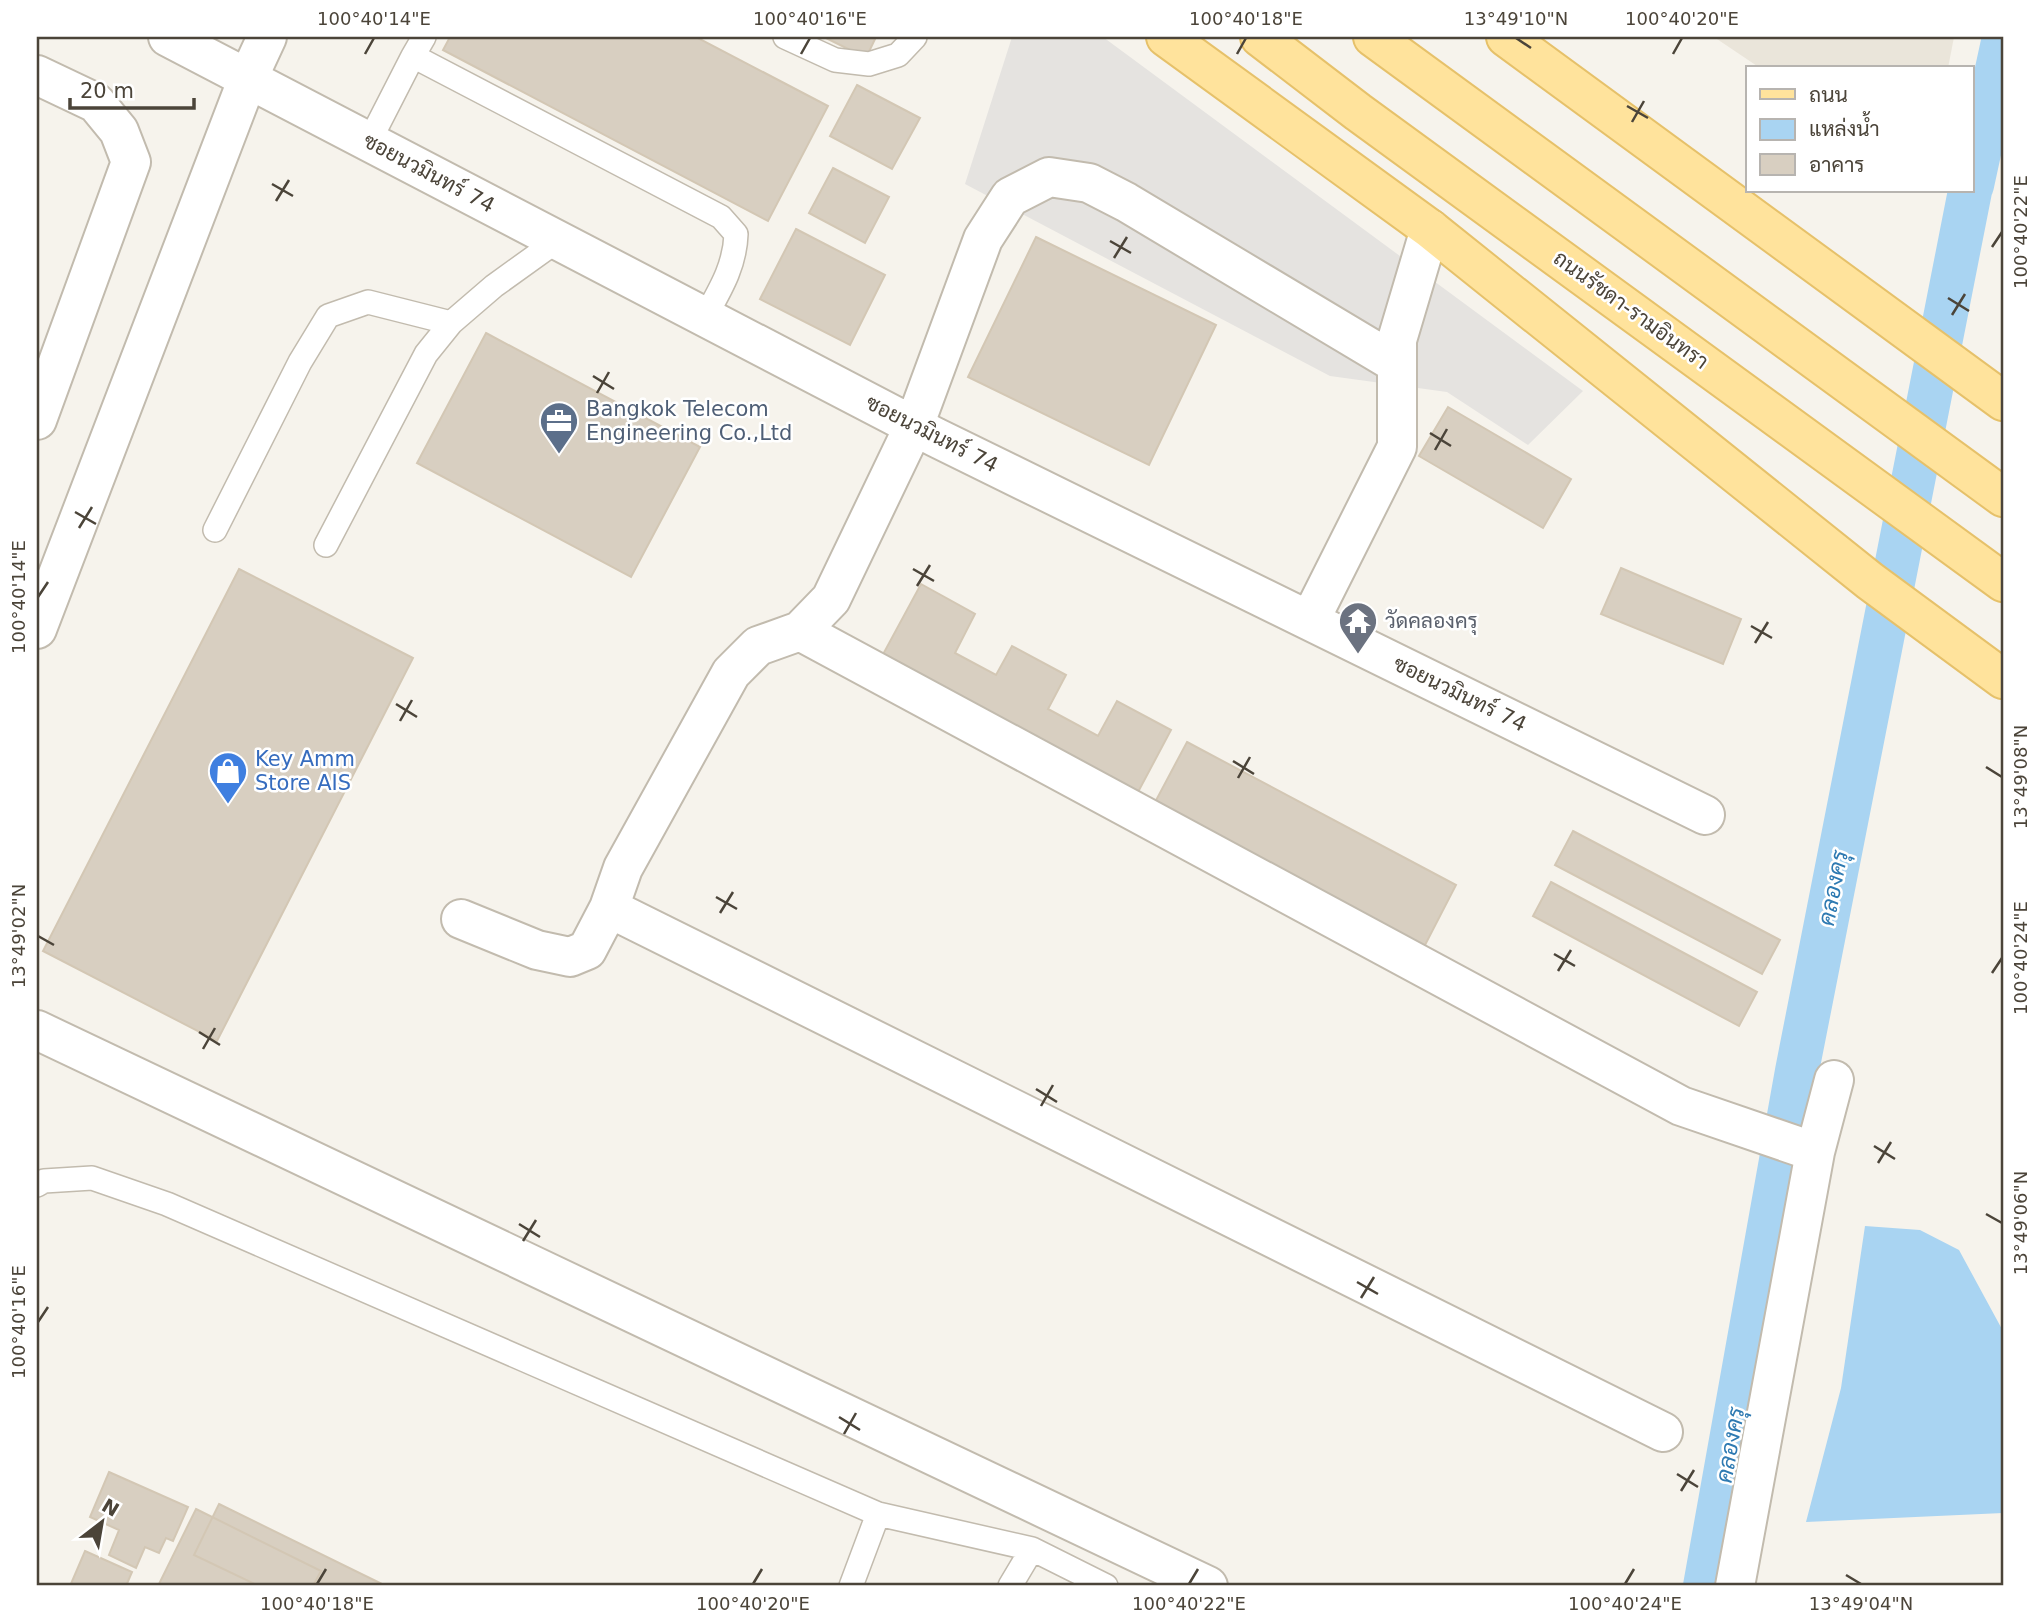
<svg xmlns="http://www.w3.org/2000/svg" width="2040" height="1623" viewBox="0 0 2040 1623" font-family="'DejaVu Sans',Sarabun,sans-serif">
	<style>
		.residential { fill: #eae5da }
		.parking { fill: #e5e3e0 }
		.water { fill: #a9d4f2 }
		.lines { fill: none; stroke-linecap: round; stroke-linejoin: round }
		.canal { stroke: #a9d4f2; stroke-width: 44 }
		.building { fill: #d8cfc1; stroke: #d3c7b4; stroke-width: 2 }
		.service-casing { stroke: #c2bbae; stroke-width: 26 }
		.minor-casing { stroke: #c2bbae; stroke-width: 42 }
		.primary-casing { stroke: #e6c16a; stroke-width: 42 }
		.service { stroke: #fff; stroke-width: 23 }
		.minor { stroke: #fff; stroke-width: 38 }
		.primary { stroke: #ffe39c; stroke-width: 38 }
		.ticks { fill: none; stroke: #4b4439; stroke-width: 2.5 }
		.labels { text-anchor: middle; stroke-width: 5; stroke-linejoin: round; paint-order: stroke }
		.street-label { font-size: 21px; fill: #4b4439; stroke: #fff }
		.service-label { font-size: 21px; fill: #4e5e75; stroke: #fff; text-anchor: start }
		.worship-label { font-size: 21px; fill: #5b616d; stroke: #fff; text-anchor: start }
		.shop-label { font-size: 21px; fill: #366cbe; stroke: #fff; text-anchor: start }
		.water-label { font-size: 23px; font-style: italic; fill: #2e7ab2; stroke: #fff }
		.neatline { fill: none; stroke: #4b4439; stroke-width: 2.5 }
		.ticks-label { font-size: 18px; text-anchor: middle; fill: #4b4439 }
	</style>
	<rect width="100%" height="100%" fill="#f6f3ec"/>
	<path class="residential" d="M1714 37H1954L1948 68H1760Z"/>
	<path class="parking" d="M1012 37H1103L1583 391 1528 445 1447 392 1330 376 965 184Z"/>
	<path class="water" d="M1865 1226 1920 1230 1959 1250 2003 1331V1513L1806 1522 1841 1388Z"/>
	<g class="lines">
		<path class="canal" d="M1972 185 2003 42
			M1705 1586 1797 1071 1970 191"/>
	</g>
	<path class="building" d="M450 37H696L828 106 768 221 443 50Z
		M824 37H876L866 58Z
		M857 85 920 118 892 169 830 136Z
		M833 168 889 197 865 243 809 213Z
		M796 229 885 275 850 345 760 299Z
		M1036 237 1216 325 1149 465 968 377Z
		M486 333 700 447 631 577 417 463Z
		M1448 407 1571 479 1543 528 1419 456Z
		M1621 568 1741 619 1723 664 1601 614Z
		M239 569 413 658 217 1041 43 951Z
		M921 584 975 614 955 653 996 675 1012 646 1066 675 1048 709 1098 736 1117 701 1171 730 1137 794 881 658Z
		M1187 742 1456 885 1423 949 1153 806Z
		M1573 831 1780 940 1762 974 1555 865Z
		M1551 882 1757 992 1739 1026 1533 916Z
		M109 1472 188 1507 173 1541 166 1538 159 1553 145 1547 136 1568 109 1555 119 1530 90 1517Z
		M219 1504 386 1586H259L194 1555Z
		M196 1509 321 1571 313 1586H158Z
		M85 1551 132 1572 126 1586H70Z"/>
	<g class="lines">
		<g class="service-casing">
			<path id="service" d="M424 37 413 56 721 217 736 234C735 266 720 290 705 317
				M785 37 835 60 869 64 898 55 915 37
				M369 142 413 56
				M215 530 300 362 328 316 368 302 451 323
				M326 545 426 354 451 323 494 286 558 240
				M37 1185 44 1181 92 1178 167 1204 878 1514 1032 1549 1106 1586
				M851 1586 878 1514
				M1010 1586 1032 1549"/>
		</g>
		<g class="minor-casing">
			<path id="minor" d="M168 37 935 437 1705 815
				M37 75 96 103 119 131 131 162 37 420
				M1397 364 1126 202 1089 183 1049 177 1010 197 983 239 914 426 831 599 800 631 758 646 731 673 623 868 609 908 1663 1432
				M1310 620 1397 447V340L1430 229
				M37 629 248 78 267 37
				M800 631 1681 1106 1815 1152
				M461 919 537 950 570 957 587 950 609 908
				M37 1030 1208 1586
				M1735 1586 1815 1152 1834 1080"/>
		</g>
		<g class="primary-casing">
			<path id="primary" d="M1166 37 1430 229 1870 581 2003 679
				M1260 37 1358 112 2003 582
				M1373 37 2003 497
				M1506 37 2003 401"/>
		</g>
		<use href="#service" class="service"/>
		<use href="#minor" class="minor"/>
		<use href="#primary" class="primary"/>
	</g>
	<path class="ticks" d="M1516 38 1531 48M365 54 374 38M801 54 810 38M1237 54 1246 38M1673 54 1682 38M1627 106 1648 118M1632 122 1644 101M272 184 293 196M276 201 289 180M1110 241 1131 253M1992 247 2002 232M1114 258 1127 237M1948 298 1969 311M1952 315 1965 294M593 376 614 389M597 393 609 372M1430 433 1451 446M1435 450 1447 429M75 512 96 524M79 528 92 507M913 569 934 581M917 586 930 565M38 597 48 582M1751 626 1772 638M1755 643 1768 622M396 704 417 717M400 721 412 700M1233 761 1254 774M1986 767 2002 777M1238 778 1250 757M716 897 737 909M720 913 733 892M38 936 54 945M1554 954 1575 966M1558 971 1571 950M1992 973 2002 958M199 1032 220 1045M203 1049 215 1028M1036 1089 1057 1102M1041 1106 1053 1085M1874 1146 1895 1159M1878 1163 1891 1142M1986 1214 2002 1223M519 1224 540 1237M523 1241 536 1220M1357 1282 1378 1294M1361 1298 1374 1277M38 1322 48 1307M839 1417 860 1430M844 1434 856 1413M1677 1474 1698 1487M1681 1491 1694 1470M1846 1575 1861 1584M317 1584 326 1569M753 1584 762 1569M1189 1584 1198 1569M1625 1584 1634 1569"/>
	<defs>
		<g id="office-pin" transform="scale(2.0125)"><path d="M0 17L-7.5 6A9.5 9.5 0 1 1 7.5 6Z" fill="#5c6f8a" stroke="#fff"/><path d="M-6-3h4V-5.5h4V-3h4V5H-6ZM-1-4.5V-3h2v-1.5ZM-6 0V1H6V0Z" fill="#fff"/></g>
		<g id="temple-pin" transform="scale(2.0125)"><path d="M0 17L-7.5 6A9.5 9.5 0 1 1 7.5 6Z" fill="#6b7280" stroke="#fff"/><path d="M0-6L5-2H3V0L6.5 2.5H4V6H1.5V3h-3V6H-4V2.5H-6.5L-3 0V-2H-5Z" fill="#fff"/></g>
		<g id="shop-pin" transform="scale(2.0125)"><path d="M0 17L-7.5 6A9.5 9.5 0 1 1 7.5 6Z" fill="#3f7fe0" stroke="#fff"/><path d="M-5-2.5h2.3a2.7 3.5 0 0 1 5.4 0H5L5.5 6h-11ZM-1.5-2.5h3a1.5 2.3 0 0 0-3 0Z" fill="#fff"/></g>
	</defs>
	<g fill-rule="evenodd">
		<use href="#office-pin" x="559" y="421"/>
		<use href="#temple-pin" x="1358" y="621"/>
		<use href="#shop-pin" x="228" y="771"/>
	</g>
	<g class="labels">
		<g class="street-label">
			<text transform="translate(429 173) rotate(28)" y="7">ซอยนวมินทร์ 74</text>
			<text transform="translate(1631 310) rotate(36)" y="7">ถนนรัชดา-รามอินทรา</text>
			<text transform="translate(932 434) rotate(27)" y="7">ซอยนวมินทร์ 74</text>
			<text transform="translate(1460 694) rotate(26)" y="7">ซอยนวมินทร์ 74</text>
		</g>
		<g class="service-label">
			<text x="586" y="416">Bangkok Telecom<tspan x="586" dy="24">Engineering Co.,Ltd</tspan></text>
		</g>
		<g class="worship-label">
			<text x="1385" y="628">วัดคลองครุ</text>
		</g>
		<g class="shop-label">
			<text x="255" y="766">Key Amm<tspan x="255" dy="24">Store AIS</tspan></text>
		</g>
		<g class="water-label">
			<text transform="translate(1833 888) rotate(-79)" y="8">คลองครุ</text>
			<text transform="translate(1730 1445) rotate(-80)" y="8">คลองครุ</text>
		</g>
	</g>
	<rect width="2040" height="1623" fill="none" stroke="#ffffff" stroke-width="77"/>
	<rect x="1746" y="66" width="228" height="126" fill="#ffffff" stroke="#b7b4b0" stroke-width="2"/>
	<rect x="1760" y="89" width="35" height="10" fill="#ffe39c" stroke="#b7b4b0" stroke-width="2"/>
	<text x="1809" y="102" font-size="21" fill="#4b4439">ถนน</text>
	<rect x="1760" y="119" width="35" height="21" fill="#a9d4f2" stroke="#b7b4b0" stroke-width="2"/>
	<text x="1809" y="136" font-size="21" fill="#4b4439">แหล่งน้ำ</text>
	<rect x="1760" y="154" width="35" height="21" fill="#d8cfc1" stroke="#b7b4b0" stroke-width="2"/>
	<text x="1809" y="172" font-size="21" fill="#4b4439">อาคาร</text>
	<g transform="translate(102 1522) rotate(31)" stroke="#ffffff" stroke-width="5" paint-order="stroke">
	<path d="M0-5L12 26L0 18L-12 26Z" fill="#4b4439"/>
	<text y="-10" font-size="19" font-weight="bold" text-anchor="middle" fill="#4b4439">N</text>
	</g>
	<path d="M70 98v10h124v-10" fill="none" stroke="#4b4439" stroke-width="3.5"/>
	<text x="80" y="98" font-size="21" fill="#4b4439" stroke="#ffffff" stroke-width="5" paint-order="stroke">20 m</text>
	<rect x="38" y="38" width="1964" height="1546" class="neatline"/>
	<g class="ticks-label">
		<text x="374" y="25">100°40'14"E</text>
		<text x="810" y="25">100°40'16"E</text>
		<text x="1246" y="25">100°40'18"E</text>
		<text x="1516" y="25">13°49'10"N</text>
		<text x="1682" y="25">100°40'20"E</text>
		<text transform="translate(2021 232) rotate(-90)" y="6">100°40'22"E</text>
		<text transform="translate(19 597) rotate(-90)" y="6">100°40'14"E</text>
		<text transform="translate(2021 777) rotate(-90)" y="6">13°49'08"N</text>
		<text transform="translate(19 936) rotate(-90)" y="6">13°49'02"N</text>
		<text transform="translate(2021 958) rotate(-90)" y="6">100°40'24"E</text>
		<text transform="translate(2021 1223) rotate(-90)" y="6">13°49'06"N</text>
		<text transform="translate(19 1322) rotate(-90)" y="6">100°40'16"E</text>
		<text x="317" y="1610">100°40'18"E</text>
		<text x="753" y="1610">100°40'20"E</text>
		<text x="1189" y="1610">100°40'22"E</text>
		<text x="1625" y="1610">100°40'24"E</text>
		<text x="1861" y="1610">13°49'04"N</text>
	</g>
</svg>
